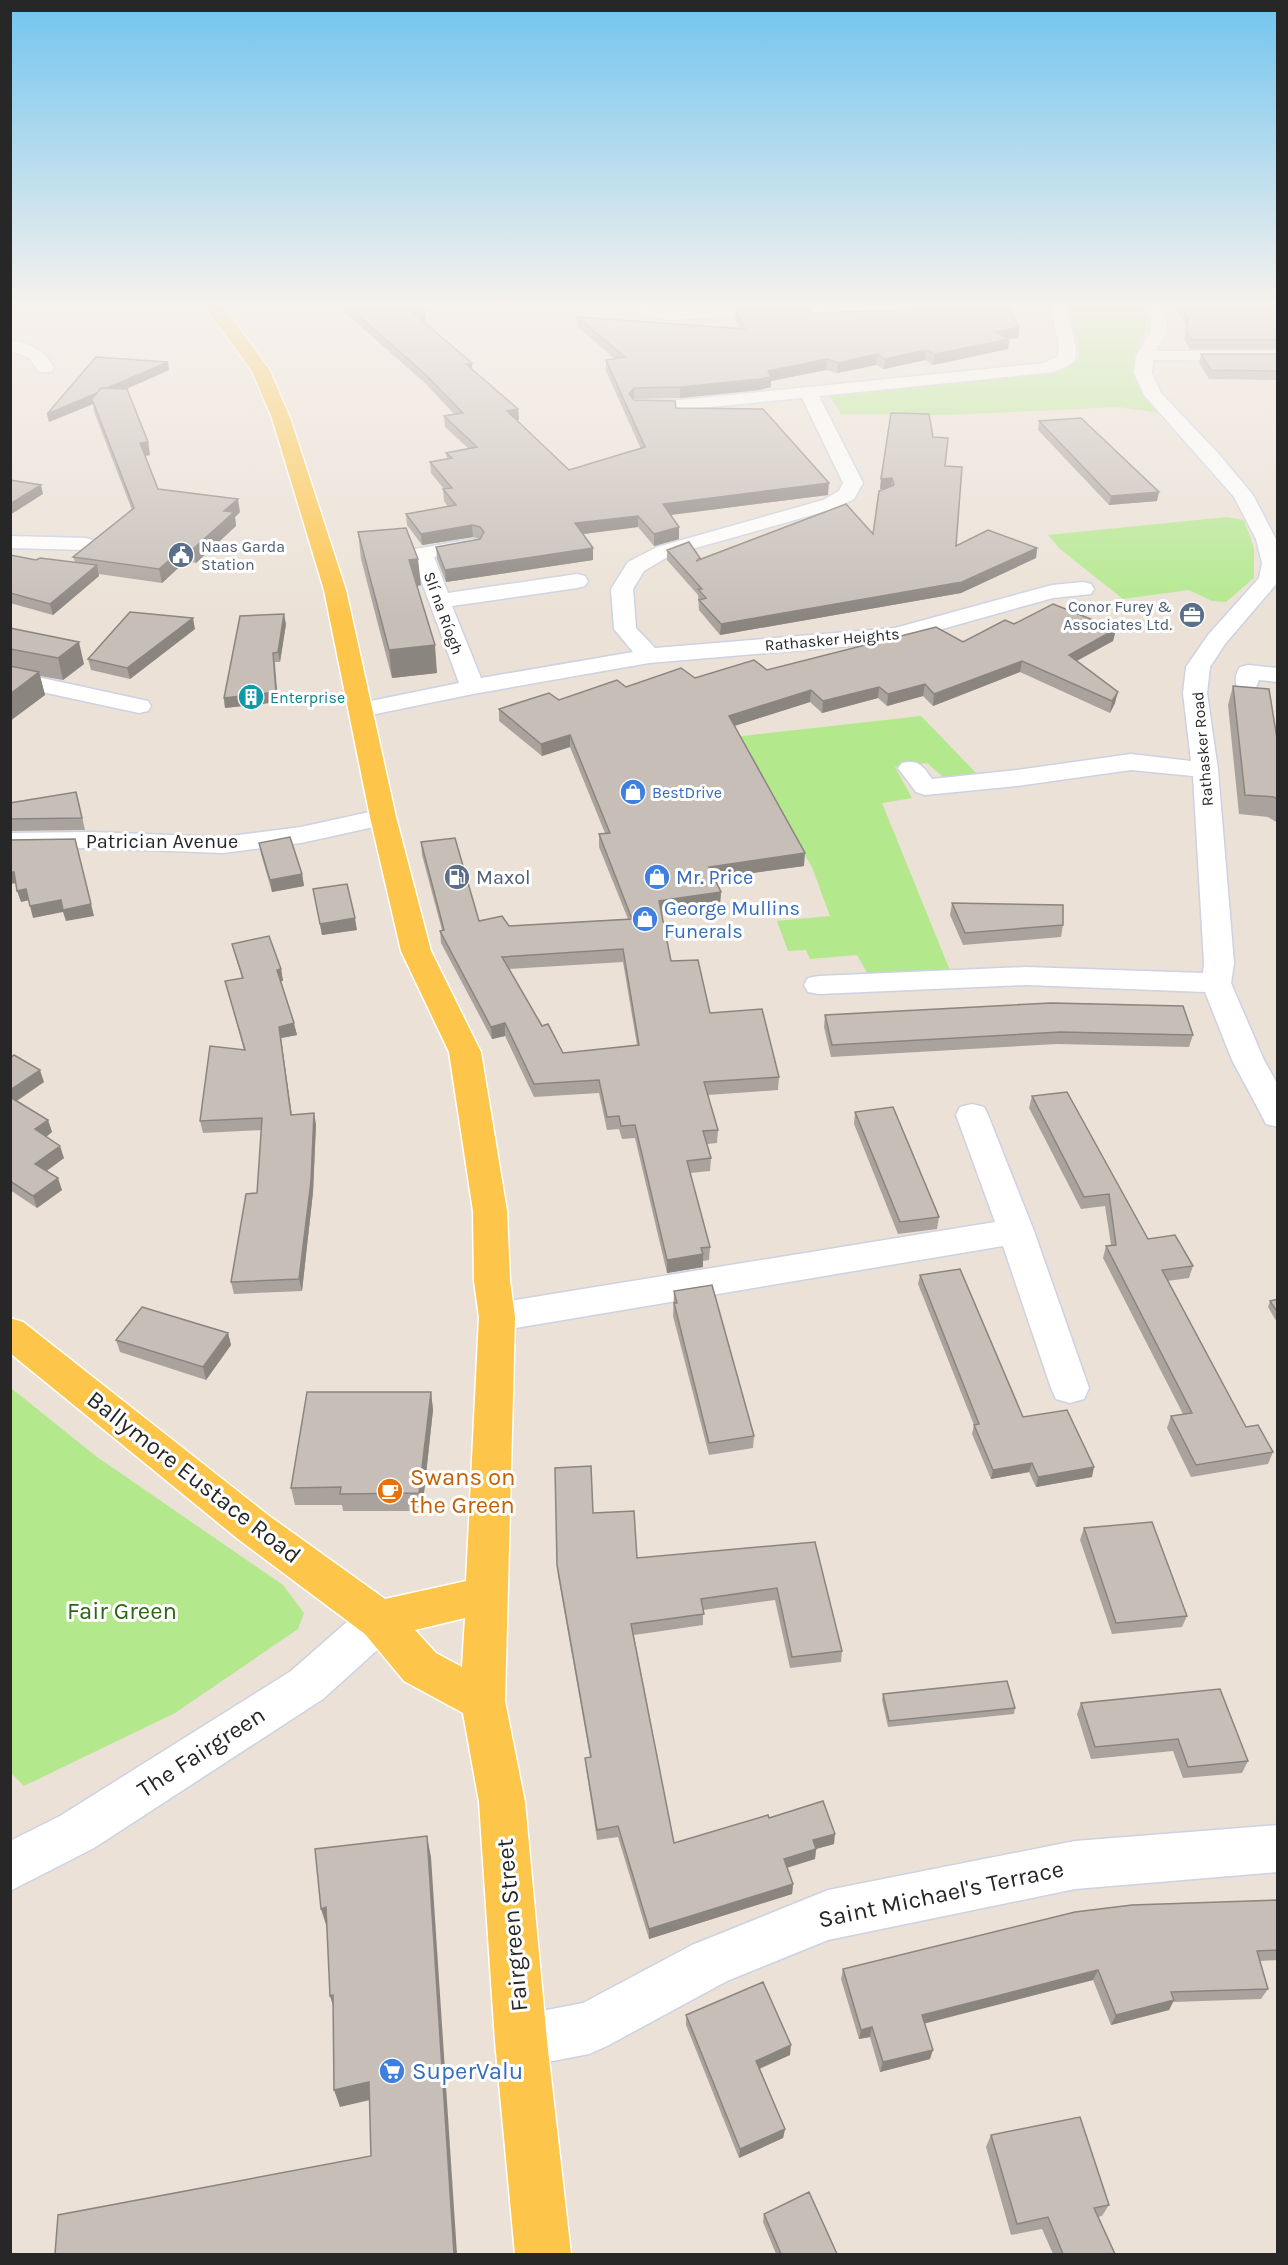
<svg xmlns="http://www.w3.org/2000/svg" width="1288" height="2265" viewBox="0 0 1288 2265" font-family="Karla,sans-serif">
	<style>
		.green { fill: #b3e88d }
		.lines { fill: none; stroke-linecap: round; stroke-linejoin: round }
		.minor-casing { stroke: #ccd2e2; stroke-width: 3 }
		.major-casing { stroke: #fff; stroke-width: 3 }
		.minor { fill: #fff; fill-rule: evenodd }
		.major { fill: #fdc54a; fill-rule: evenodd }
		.wall { fill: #aaa39d; fill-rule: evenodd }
		.shaded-wall { fill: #8b8580 }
		.building { fill: #c6beb7; stroke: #8b8580; stroke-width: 1.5; fill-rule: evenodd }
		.labels { text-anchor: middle; stroke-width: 6; stroke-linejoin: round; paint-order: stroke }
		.far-service-label { font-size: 16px; fill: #4e5e75; stroke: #fff; text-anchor: start }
		.far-street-label { font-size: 16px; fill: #272727; stroke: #fff }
		.far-culture-label { font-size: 16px; fill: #0d838f; stroke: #fff; text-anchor: start }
		.far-shop-label { font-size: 16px; fill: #366cbe; stroke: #fff; text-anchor: start }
		.street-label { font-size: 20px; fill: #272727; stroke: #fff }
		.service-label { font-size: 20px; fill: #4e5e75; stroke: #fff; text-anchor: start }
		.shop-label { font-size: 20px; fill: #366cbe; stroke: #fff; text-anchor: start }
		.near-street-label { font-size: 24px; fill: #272727; stroke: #fff }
		.near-food-label { font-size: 24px; fill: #c56008; stroke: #fff; text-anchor: start }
		.near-park-label { font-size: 24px; fill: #2b6813; stroke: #fff }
		.near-shop-label { font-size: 24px; fill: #366cbe; stroke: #fff; text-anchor: start }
	</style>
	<rect width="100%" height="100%" fill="#ebe1d6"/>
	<path class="green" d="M1064 301H1138L1149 320C1132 363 1124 376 1158 413L1119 407 947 415 841 414 830 396 841 391 1059 371 1078 360C1082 341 1071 319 1064 301Z
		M1227 517 1244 520 1254 548V578L1226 602 1212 601 1189 590 1123 599 1060 549 1048 535Z
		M921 716 981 778 949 782 927 763 895 767 912 798 882 803 951 973 869 976 857 955 810 959 806 950 788 951 777 921 830 916 812 867 733 737Z
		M11 1388 97 1457 283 1585 304 1613 298 1629 175 1713 24 1786 10 1772Z"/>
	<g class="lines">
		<g class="minor-casing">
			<path id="minor" d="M626 301H644L650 306 665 310 860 301H978L970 306 665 320 638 313Z
				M1048 301H1064C1067 314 1080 348 1075 359 1072 365 1060 369 1054 372L819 396 863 483 854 499 837 508 671 555 644 571 633 589 636 628 655 648 895 628 1052 585 1083 582 1091 584 1094 589 1091 594 1053 598 896 642 649 663 473 694 361 717 352 715 349 710 352 705 361 703 459 683 411 553 415 549 473 539 480 541 483 545 480 549 434 557 448 593 577 574 585 576 588 581 585 586 577 588 452 606 481 678 633 652 614 629 611 589 628 562 657 547 823 500 839 491 843 483 802 398 680 410H640L634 409 631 405 634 401 680 400 1044 363 1058 356 1059 344Z
				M1139 301H1155C1172 323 1169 328 1156 351H1278V361L1153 360 1152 373 1161 393 1218 453 1253 495 1278 543V582L1225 644 1210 667 1207 693 1218 770 1234 963 1231 983 1264 1060 1278 1085V1127L1266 1124 1262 1116 1232 1060 1205 992 1026 985 819 994 808 992 804 985 808 978 819 976 1026 967 1203 973 1204 963 1193 776 1131 770 1017 786 925 795 916 792 898 768 902 763C918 759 923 766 932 779L1017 770 1131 754 1191 761 1183 693 1186 667 1208 635 1259 578 1262 563 1256 539 1234 497 1144 395 1134 373 1136 356 1151 331V317Z
				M10 340C31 344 44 349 54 368L51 372H39L29 358 10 350Z
				M10 536 86 538 93 540 96 544 93 548 86 550 10 548Z
				M1248 665 1278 668V682L1259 680 1255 690 1247 692 1239 690C1234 683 1235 674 1240 667Z
				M10 671 148 701 151 706 148 711 139 713 10 685Z
				M383 809 392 811 396 817 392 823 301 843 223 853 90 848 10 849V833L90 832 223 837 301 827Z
				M972 1104 984 1107 988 1115 1034 1231 1089 1388 1084 1399 1070 1403 1056 1399 1051 1388 1003 1246 497 1331 484 1327 479 1317 484 1307 497 1303 995 1222 956 1115 960 1107Z
				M380 1601 395 1606 402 1620 395 1634 323 1699 94 1848 10 1891V1841L60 1816 291 1671 365 1606Z
				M1278 1825V1872L1075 1889 828 1940 727 1981 607 2046 589 2054 521 2067 503 2059 495 2041 503 2023 521 2015 583 2003 692 1945 828 1890 1075 1841Z"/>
		</g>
		<g class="major-casing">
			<path id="major" d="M201 301H218L223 306 270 371 290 418 346 590 396 817 431 951 481 1052 507 1211 510 1281 515 1317 505 1701 525 1802 547 2041 571 2254H515L495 2041 479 1802 463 1713 404 1681 365 1634 238 1539 10 1353V1318L23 1322 268 1515 385 1599 466 1581 479 1317 474 1281 473 1211 449 1052 401 951 370 817 324 590 272 418 252 371ZM465 1618 462 1667 436 1653 415 1630Z"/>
		</g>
		<use href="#minor" class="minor"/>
		<use href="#major" class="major"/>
	</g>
	<path class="wall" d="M332 301H413L425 311 426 321H423L472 369 518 409 519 420H517L569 470 641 449 606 371V360L615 359 578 327 577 317 740 328 735 319V309L810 313 917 309V301L1019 327 1018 338 1009 339 1008 349 933 365 925 360 884 369 876 365 837 373 826 370 771 381V387L759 390 680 398 634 399V400L676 408 828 495 670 515 679 539 654 546 638 527 583 534 593 560 446 582 437 559 436 547 480 539 473 537 422 545 407 525 406 514 448 507 444 501 443 489H444L431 473 430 462 447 459 446 453 468 448 445 427 444 416 454 414 426 384Z
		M537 301H580V302L544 307Z
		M726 301H795L728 305Z
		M1169 301H1278V349H1190L1184 339 1187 327Z
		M1201 354H1278V380L1209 379 1199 363Z
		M169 370 127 389 148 442 150 455 145 456 158 489 240 512 235 517 236 526 196 563 186 561 162 583 99 574V576L53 615 10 603V555L36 560 75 562 73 557 132 510 94 412 93 404 49 422 47 414Z
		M1039 421 1157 501 1109 505 1038 430Z
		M933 437 945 466 956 546 1037 548 1036 558 961 593 720 635 699 610 698 595 667 560V550L700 559 873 534 885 489H880L881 479Z
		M358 532 421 585 417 586 437 673 392 678 361 559Z
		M286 624 280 662H275L278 702 225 708 224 698Z
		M1014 624 1116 629 1113 641 1077 661 1115 703 1110 713 1020 672 933 706 923 696 887 706 878 698 822 713 810 702 734 726 804 866 714 878 721 892 720 904 661 913 671 961 710 1013 779 1077 778 1090 708 1095 718 1130 717 1143 707 1144 711 1158 710 1171 690 1173 710 1247 709 1260 703 1261V1267L667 1273 635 1138 622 1139 619 1129 607 1130 599 1093 534 1097 505 1036 492 1039 441 943 440 931 442 930 422 855 421 842 479 921 509 926 628 919 599 847V834L605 833 570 747 542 756 499 721V709L559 700 626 687 767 670 963 642ZM623 962 637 1045 563 1053 542 1026 509 969Z
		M10 628 84 664 63 680 40 676 45 695 10 721Z
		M195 629 130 679 91 670 88 659Z
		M1233 686 1278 745V823L1268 817 1239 814 1228 705Z
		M10 803H79L85 830 10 831Z
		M259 843 302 874 304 886 272 892 261 854Z
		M313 889 357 930 322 935Z
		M952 903 1063 925 1061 937 963 945 950 915Z
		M232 944 281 969 283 981H281L297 1035 281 1038 292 1115 316 1124 313 1192 302 1291 234 1294 231 1282 257 1193 262 1130 203 1133 200 1121 244 1050 225 981 242 978 235 955Z
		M825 1015 1193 1035 1189 1047 1057 1044 831 1057 824 1027Z
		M10 1058 44 1082 17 1101 48 1120 52 1132 46 1137 64 1158 47 1171 62 1190 37 1208 10 1190Z
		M1032 1096 1148 1239 1193 1266 1189 1278 1167 1281 1246 1427 1273 1452 1268 1464 1191 1477 1167 1428 1171 1416 1183 1414 1103 1258 1106 1246 1111 1245 1105 1206 1081 1209 1029 1108Z
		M855 1112 939 1217 937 1229 898 1234 854 1124Z
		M920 1275 1023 1417 1092 1477 1036 1487 1029 1472 991 1479 972 1434 974 1425 918 1284Z
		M674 1291 754 1436 753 1448 709 1455 673 1316Z
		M1278 1299V1324L1268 1307 1270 1301Z
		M228 1333 231 1345 206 1380 120 1352 116 1340Z
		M431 1392 433 1410 422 1511H343L342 1505H295L291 1488Z
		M593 1513 637 1558 815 1542 842 1651 841 1662 790 1668 775 1600 703 1610V1625L634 1635 674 1843 769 1818 834 1844 816 1849 815 1859 787 1868 793 1884 792 1894 649 1939 618 1837 597 1840 586 1768 585 1758 590 1757 558 1576 557 1565Z
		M1084 1528 1187 1616 1182 1627 1112 1634 1080 1540Z
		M883 1694 1015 1708 1014 1714 888 1727 882 1700Z
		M1081 1703 1248 1761 1242 1773 1183 1778 1173 1751 1091 1759 1077 1714Z
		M1278 1900V1960L1260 1961 1268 1989 1261 1999 1173 2002 1169 2010 1111 2025 1093 1980 924 2023 930 2059 880 2072 870 2037 859 2039 841 1979 843 1969Z
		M686 2015 790 2055 760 2069 785 2129 783 2138 739 2158 686 2025Z
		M991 2135 1109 2205 1102 2216 1098 2217 1115 2254H1053L1042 2229 1011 2235 986 2147Z
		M764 2214 837 2254H776L763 2222Z"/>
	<path class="shaded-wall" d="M543 301H580V302L544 307Z
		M425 311 426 321 414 323 413 313Z
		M1019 327 1018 338 1009 339 1008 349 933 365 935 354 996 332Z
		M926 350 925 360 884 369 885 359Z
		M877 354 876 365 837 373 838 363Z
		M827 359 826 370 771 381V387L759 390 680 398V387L768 371Z
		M168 362 169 370 93 403 92 399 93 404 49 422 47 414Z
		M472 363V373L466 364Z
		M634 388V399L629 405V394Z
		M518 409 519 420 508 422 507 411Z
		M148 442 150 455 143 456 140 443Z
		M892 478 891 488 880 489 881 479Z
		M829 483 828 495 662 516 663 504Z
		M41 485 43 494 10 515V504Z
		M1159 492 1157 501 1109 505 1111 496Z
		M238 499 240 512 235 517 236 526 196 563 193 549 224 511Z
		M638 516V527L575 535V523Z
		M472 525 473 537 422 545 421 534Z
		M679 527V539L654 546V534Z
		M184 547 186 561 162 583 159 569Z
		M593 548V560L446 582 445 570Z
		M1037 548 1036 558 961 593 720 635 721 624Z
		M418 559 421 585 412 587 409 560Z
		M97 565 99 576 53 615 50 604Z
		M284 614 286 624 280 662 278 652Z
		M193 618 195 629 130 679 127 668Z
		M1116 629 1113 641 1067 666 1069 655Z
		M79 642 84 664 63 680 58 658Z
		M435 645 437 673 392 678 389 650Z
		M273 653 278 702 225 708 224 698Z
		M1022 661 1020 672 933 706 934 694Z
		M39 672 45 695 10 721V694Z
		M925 684 923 696 887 706 888 694Z
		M879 687 878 698 822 713 823 701Z
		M811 690 810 702 728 728 729 716Z
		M1118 692 1115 703 1110 713 1112 701Z
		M570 735V747L542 756 541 744Z
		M75 839 94 916 66 921 63 912 33 918 30 906Z
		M805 853 804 866 708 879 709 867Z
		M10 872H14L17 883 10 884Z
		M302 874 304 886 272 892 270 880Z
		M26 889 30 900 21 902 17 891Z
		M721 892 720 904 659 913V901Z
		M355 918 357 930 322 935 320 924Z
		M281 969 283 981H279L277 970Z
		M294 1023 297 1035 281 1038 293 1126 279 1027Z
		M505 1023V1036L492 1039 491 1027Z
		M40 1070 44 1082 10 1105V1090Z
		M314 1113 316 1124 313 1192 302 1291 299 1279Z
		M48 1120 52 1132 39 1142 35 1129Z
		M60 1146 64 1158 39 1176 35 1164Z
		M58 1178 62 1190 37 1208 33 1196Z
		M703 1254V1267L667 1273V1260Z
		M228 1333 231 1345 206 1380 203 1367Z
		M431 1392 433 1410 422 1511 419 1493Z
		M1032 1463 1029 1472 991 1479 993 1470Z
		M1094 1467 1092 1477 1036 1487 1038 1477Z
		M835 1834 834 1844 816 1849 815 1859 782 1869 784 1859 813 1840Z
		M427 1836 431 1857 457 2254H454Z
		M793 1884 792 1894 649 1939V1929Z
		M326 1907 332 1927 327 1928 321 1909Z
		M1098 1970 1093 1980 919 2025 922 2015Z
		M10 1978 12 1981 10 2011Z
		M333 1995 336 2015 330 1996Z
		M1174 2000 1169 2010 1111 2025 1116 2015Z
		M872 2027 870 2037 859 2039 861 2030Z
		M791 2045 790 2055 755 2070 756 2061Z
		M933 2050 930 2059 880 2072 883 2062Z
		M369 2082 374 2099 340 2107 334 2090Z
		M785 2129 783 2138 739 2158 740 2149Z"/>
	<path class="building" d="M342 301H413L425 311 413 313 472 363 466 364 518 409 507 411 569 470 645 447 606 360 625 357 577 317 745 329 735 309 805 306 810 313 932 309 918 301H1005L1019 327 996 332 1009 339 935 354 926 350 885 359 877 354 838 363 827 359 768 371 771 377 760 379 680 387 634 388 629 394 634 400 675 401 676 408 763 409 829 483 663 504 679 527 654 534 638 516 575 523 593 548 445 570 436 547 480 539 484 532 480 527 472 525 421 534 406 514 456 505 443 489 452 488 430 462 452 458 446 453 477 447 444 416 463 413 425 374Z
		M1177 301H1278V340H1192L1186 330 1188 318Z
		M1201 354H1278V371L1211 370Z
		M96 357 168 362 107 388H101L97 393 47 414Z
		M101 388 127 389 148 442 140 443 158 489 238 499 224 511 234 512 193 549 184 547 159 569 73 557 134 508 92 399Z
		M891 413 929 414 933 437 948 438 945 466 962 467 956 546 988 530 1037 548 962 582 721 624 699 600 706 598 698 589H702L667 550 689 542 700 558 696 561 846 504 873 534 879 491 894 485 892 478 881 479Z
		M1081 418 1159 492 1111 496 1039 421Z
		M10 480 41 485 10 504Z
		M406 528 418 559 409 560 435 645 389 650 358 532Z
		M10 555 36 560 40 558 97 565 50 604 10 593Z
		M1053 604 1116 629 1069 655 1118 692 1112 701 1022 661 934 694 925 684 888 694 879 687 823 701 811 690 729 716 805 853 709 867 721 892 659 901 671 961 698 960 710 1013 762 1009 779 1077 704 1082 718 1130 703 1131 711 1158 687 1161 710 1247 701 1248 703 1254 667 1260 635 1125 621 1126 619 1116 607 1117 599 1080 534 1084 505 1023 491 1027 440 931 444 930 421 842 455 838 479 921 502 916 509 926 632 919 599 834 610 833 570 735 541 744 499 709 549 693 559 700 617 680 626 687 681 668 695 678 754 660 767 670 936 627 963 642 1005 620 1014 624ZM623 949 639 1045 563 1053 548 1024 542 1026 502 957Z
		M130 612 193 618 127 668 88 659Z
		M284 614 278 652 273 653 276 692 224 698 240 616Z
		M10 628 79 642 58 658 10 649Z
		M10 666 39 672 10 694Z
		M1233 686 1269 689 1278 745V800L1274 797 1245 795Z
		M76 792 82 818 10 819V803Z
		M290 837 302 874 270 880 259 843Z
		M75 839 91 904 63 910 61 900 30 906 26 889 17 891 14 872H10V840Z
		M347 884 355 918 320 924 313 889Z
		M952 903 1063 905V925L965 933Z
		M269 936 281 969 277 970 294 1023 279 1027 291 1115 314 1113 311 1181 299 1279 231 1282 246 1194 257 1193 262 1118 200 1121 210 1046 245 1050 225 981 243 978 232 944Z
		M1051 1003 1183 1006 1193 1035 1060 1032 832 1045 825 1015Z
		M14 1055 40 1070 10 1090V1058Z
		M1067 1092 1148 1239 1175 1235 1193 1266 1162 1270 1246 1427 1258 1425 1273 1452 1196 1465 1171 1416 1192 1413 1106 1246 1116 1245 1109 1194 1084 1197 1032 1096Z
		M10 1097 48 1120 35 1129 60 1146 35 1164 58 1178 33 1196 10 1181Z
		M893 1107 939 1217 900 1222 855 1112Z
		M960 1269 1023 1417 1067 1410 1094 1467 1038 1477 1032 1463 993 1470 974 1425 979 1424 920 1275Z
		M712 1285 754 1436 709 1443 674 1303H677L674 1291Z
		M1278 1299V1313L1270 1301Z
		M142 1307 228 1333 203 1367 116 1340Z
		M307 1392H431L419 1493 340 1494 341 1487 291 1488Z
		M591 1466 593 1513 634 1511 637 1558 815 1542 842 1651 792 1657 777 1588 701 1599 704 1614 631 1624 674 1843 768 1815 769 1818 823 1801 835 1834 813 1840 816 1849 784 1859 793 1884 649 1929 618 1826 597 1830 585 1758 591 1757 557 1565 555 1468Z
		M1152 1522 1187 1616 1116 1623 1084 1528Z
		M1007 1681 1015 1708 889 1721 883 1694Z
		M1220 1689 1248 1761 1188 1767 1178 1739 1095 1747 1081 1703Z
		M427 1836 454 2254H55L58 2215 371 2156 369 2082 334 2090 333 1995 330 1996 326 1907 321 1909 315 1849Z
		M1278 1900V1950L1257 1951 1268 1989 1171 1992 1174 2000 1116 2015 1098 1970 922 2015 933 2050 883 2062 872 2027 861 2030 843 1969 1075 1912 1132 1905Z
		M763 1982 791 2045 756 2061 785 2129 740 2149 686 2015Z
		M1080 2117 1109 2205 1094 2208 1115 2254H1063L1048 2217 1017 2224 991 2135Z
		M809 2192 837 2254H781L764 2214Z"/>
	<linearGradient id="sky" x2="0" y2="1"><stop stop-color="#71c4ef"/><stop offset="0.49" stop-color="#f6f2ed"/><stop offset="1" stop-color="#f6f2ed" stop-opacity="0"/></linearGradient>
	<rect width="1288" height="618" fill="url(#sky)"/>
	<defs>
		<g id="civic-disc" transform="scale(1.35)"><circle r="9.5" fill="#5c6f8a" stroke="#fff"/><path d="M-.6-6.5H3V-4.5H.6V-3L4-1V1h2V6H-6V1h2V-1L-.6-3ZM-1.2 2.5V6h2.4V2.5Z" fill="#fff"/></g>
		<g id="office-disc" transform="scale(1.35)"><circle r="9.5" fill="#5c6f8a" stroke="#fff"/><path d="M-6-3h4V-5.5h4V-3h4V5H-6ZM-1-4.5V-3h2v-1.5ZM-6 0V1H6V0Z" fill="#fff"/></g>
		<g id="building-disc" transform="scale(1.35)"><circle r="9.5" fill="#0f9aa8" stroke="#fff"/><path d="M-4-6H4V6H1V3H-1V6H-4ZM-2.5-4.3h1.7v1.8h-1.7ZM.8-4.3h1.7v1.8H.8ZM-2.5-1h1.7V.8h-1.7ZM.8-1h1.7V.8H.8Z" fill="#fff"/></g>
		<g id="shop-disc" transform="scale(1.35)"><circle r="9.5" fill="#3f7fe0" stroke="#fff"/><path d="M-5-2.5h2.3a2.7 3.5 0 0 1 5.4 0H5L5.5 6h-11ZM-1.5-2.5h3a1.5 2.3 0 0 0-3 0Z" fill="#fff"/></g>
		<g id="fuel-disc" transform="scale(1.35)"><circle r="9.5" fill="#5c6f8a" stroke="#fff"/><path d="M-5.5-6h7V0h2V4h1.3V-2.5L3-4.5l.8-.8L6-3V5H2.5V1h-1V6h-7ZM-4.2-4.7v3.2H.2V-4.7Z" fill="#fff"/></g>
		<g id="cafe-disc" transform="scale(1.35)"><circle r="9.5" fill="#e8710a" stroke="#fff"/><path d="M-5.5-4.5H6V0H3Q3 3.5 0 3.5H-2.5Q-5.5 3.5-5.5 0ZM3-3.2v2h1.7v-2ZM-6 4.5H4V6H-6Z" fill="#fff"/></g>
		<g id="supermarket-disc" transform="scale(1.35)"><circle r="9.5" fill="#3f7fe0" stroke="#fff"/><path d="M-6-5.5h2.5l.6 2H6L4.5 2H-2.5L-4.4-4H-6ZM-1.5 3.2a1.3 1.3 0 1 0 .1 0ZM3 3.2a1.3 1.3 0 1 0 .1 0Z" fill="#fff"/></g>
	</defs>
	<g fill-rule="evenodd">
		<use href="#civic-disc" x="181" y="555"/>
		<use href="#office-disc" x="1192" y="615"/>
		<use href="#building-disc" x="251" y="697"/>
		<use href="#shop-disc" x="633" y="792"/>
		<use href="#fuel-disc" x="457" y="877"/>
		<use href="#shop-disc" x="657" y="877"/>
		<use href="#shop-disc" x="645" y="919"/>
		<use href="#cafe-disc" x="390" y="1491"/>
		<use href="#supermarket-disc" x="392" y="2071"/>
	</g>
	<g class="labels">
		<g class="far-service-label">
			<text x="201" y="552">Naas Garda<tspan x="201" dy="18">Station</tspan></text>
			<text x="1172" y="612" text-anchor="end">Conor Furey &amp;<tspan x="1172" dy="18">Associates Ltd.</tspan></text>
		</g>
		<g class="far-street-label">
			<text transform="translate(444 613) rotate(70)" y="6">Slí na Ríogh</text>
			<text transform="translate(832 639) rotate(-5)" y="6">Rathasker Heights</text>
			<text transform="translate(1202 749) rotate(-95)" y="6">Rathasker Road</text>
		</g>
		<g class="far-culture-label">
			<text x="270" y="703">Enterprise</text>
		</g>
		<g class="far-shop-label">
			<text x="652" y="798">BestDrive</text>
		</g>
		<g class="street-label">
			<text x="162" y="848">Patrician Avenue</text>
		</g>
		<g class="service-label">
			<text x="476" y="884">Maxol</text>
		</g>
		<g class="shop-label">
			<text x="676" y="884">Mr. Price</text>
			<text x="664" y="915">George Mullins<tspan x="664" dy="23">Funerals</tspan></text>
		</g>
		<g class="near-street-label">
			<text transform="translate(194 1477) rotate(38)" y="8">Ballymore Eustace Road</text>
			<text transform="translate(201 1752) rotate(-33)" y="8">The Fairgreen</text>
			<text transform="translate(941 1894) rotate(-12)" y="8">Saint Michael's Terrace</text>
			<text transform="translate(512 1925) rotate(-95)" y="8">Fairgreen Street</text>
		</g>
		<g class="near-food-label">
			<text x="410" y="1485">Swans on<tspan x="410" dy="28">the Green</tspan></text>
		</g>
		<g class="near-park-label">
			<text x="122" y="1619">Fair Green</text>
		</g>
		<g class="near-shop-label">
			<text x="412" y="2079">SuperValu</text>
		</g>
	</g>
	<rect width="1288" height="2265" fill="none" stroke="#272727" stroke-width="24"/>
</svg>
